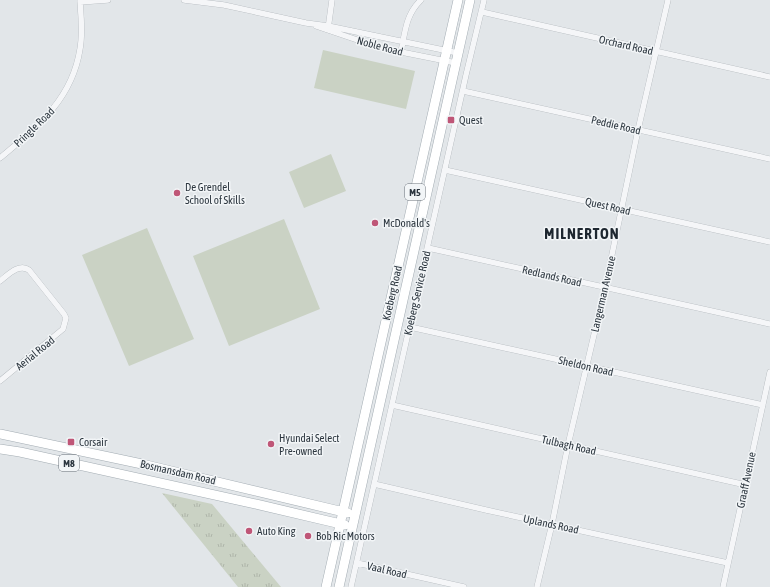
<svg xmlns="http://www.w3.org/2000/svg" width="770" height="587" viewBox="0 0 770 587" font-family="'Asap Condensed',sans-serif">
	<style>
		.grass { fill: url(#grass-tufts) }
		.pitch { fill: #cad2c4 }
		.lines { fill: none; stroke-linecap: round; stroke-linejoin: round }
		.street-casing { stroke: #a8aeb3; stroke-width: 6 }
		.primary-casing { stroke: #a3acb3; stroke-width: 10 }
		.street { stroke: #f5f6f8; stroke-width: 5.5 }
		.primary { stroke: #fff; stroke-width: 9 }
		.poi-dot { fill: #bf5677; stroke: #f2f5f7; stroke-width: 1.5 }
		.labels { text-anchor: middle; stroke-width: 3; stroke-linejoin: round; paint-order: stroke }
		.shield { fill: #f2f5f7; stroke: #676f76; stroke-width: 1 }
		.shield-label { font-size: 10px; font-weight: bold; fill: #2c363f }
		.street-label { font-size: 11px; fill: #2c363f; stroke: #f2f5f7 }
		.poi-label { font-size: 11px; fill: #2c363f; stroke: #f2f5f7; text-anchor: start }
		.district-label { font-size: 15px; font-weight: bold; letter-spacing: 1px; fill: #1e2730; stroke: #f2f5f7 }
	</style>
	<defs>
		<pattern id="grass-tufts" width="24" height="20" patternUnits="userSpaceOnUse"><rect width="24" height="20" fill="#cad2c4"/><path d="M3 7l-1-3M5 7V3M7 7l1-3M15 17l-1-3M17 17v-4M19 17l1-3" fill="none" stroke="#aeb5a9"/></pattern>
	</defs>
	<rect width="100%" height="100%" fill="#e2e6e9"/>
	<path class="grass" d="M162 493 212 504 281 587H238Z"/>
	<path class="pitch" d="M323 50 415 71 406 109 314 88Z
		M331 154 346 191 304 208 289 172Z
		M284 219 320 309 229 346 193 256Z
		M147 228 194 339 129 366 82 255Z"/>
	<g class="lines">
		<g class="street-casing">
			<path id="street" d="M184 0 224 5 306 23 328 26 458 53
				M80 2 108 0
				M482 12 770 77
				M316 26 381 48 456 63
				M328 29 332 0
				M401 52C405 32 406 14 421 0
				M463 91 770 159
				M0 158C37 127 72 100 80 49 83 33 81 16 80 0
				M445 170 770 242
				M428 248 770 324
				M0 281C8 275 19 263 29 270L64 314 66 318 63 329 0 381
				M410 327 763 405
				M392 405 746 485
				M374 484 486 510 728 563
				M357 563 464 587
				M351 587 466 75 484 0
				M537 587 552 524 568 445 605 288 638 130 668 0
				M723 587 770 372"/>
		</g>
		<g class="primary-casing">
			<path id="primary" d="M0 434 142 464 348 513
				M0 449 20 452 260 505 345 525
				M326 587 458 0
				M339 587 470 0"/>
		</g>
		<use href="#street" class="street"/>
		<use href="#primary" class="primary"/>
	</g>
	<g class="poi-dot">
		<rect x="447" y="116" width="8" height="8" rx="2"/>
		<circle cx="177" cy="193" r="4"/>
		<circle cx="375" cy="223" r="4"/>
		<rect x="67" y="438" width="8" height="8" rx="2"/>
		<circle cx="271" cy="444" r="4"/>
		<circle cx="249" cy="531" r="4"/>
		<circle cx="308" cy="536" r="4"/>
	</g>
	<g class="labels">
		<g class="shield">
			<rect x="405" y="184" width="20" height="16" rx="3"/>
			<rect x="59" y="455" width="20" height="16" rx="3"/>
		</g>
		<g class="shield-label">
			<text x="415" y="196">M5</text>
			<text x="69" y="467">M8</text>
		</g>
		<g class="street-label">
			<text transform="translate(626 45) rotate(13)" y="4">Orchard Road</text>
			<text transform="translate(380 46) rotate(15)" y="4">Noble Road</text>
			<text transform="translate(616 125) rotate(13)" y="4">Peddie Road</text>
			<text transform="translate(34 127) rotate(-44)" y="4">Pringle Road</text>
			<text transform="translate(608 206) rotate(13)" y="4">Quest Road</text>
			<text transform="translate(552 276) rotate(13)" y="4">Redlands Road</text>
			<text transform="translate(392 293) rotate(-77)" y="4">Koeberg Road</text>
			<text transform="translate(417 293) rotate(-77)" y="4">Koeberg Service Road</text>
			<text transform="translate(603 294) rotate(-77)" y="4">Langerman Avenue</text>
			<text transform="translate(35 353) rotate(-39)" y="4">Aerial Road</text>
			<text transform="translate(586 366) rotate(13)" y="4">Sheldon Road</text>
			<text transform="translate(569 445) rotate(13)" y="4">Tulbagh Road</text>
			<text transform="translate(178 472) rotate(13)" y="4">Bosmansdam Road</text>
			<text transform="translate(746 480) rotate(-78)" y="4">Graaff Avenue</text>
			<text transform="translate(551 524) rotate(12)" y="4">Uplands Road</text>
			<text transform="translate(387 570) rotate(13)" y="4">Vaal Road</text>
		</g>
		<g class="poi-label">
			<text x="459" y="124">Quest</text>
			<text x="185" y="191">De Grendel<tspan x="185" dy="13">School of Skills</tspan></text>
			<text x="383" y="227">McDonald's</text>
			<text x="279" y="442">Hyundai Select<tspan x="279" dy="13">Pre-owned</tspan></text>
			<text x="79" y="446">Corsair</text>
			<text x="257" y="535">Auto King</text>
			<text x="316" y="540">Bob Ric Motors</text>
		</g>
		<g class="district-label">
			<text x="582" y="239">MILNERTON</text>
		</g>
	</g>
</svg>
